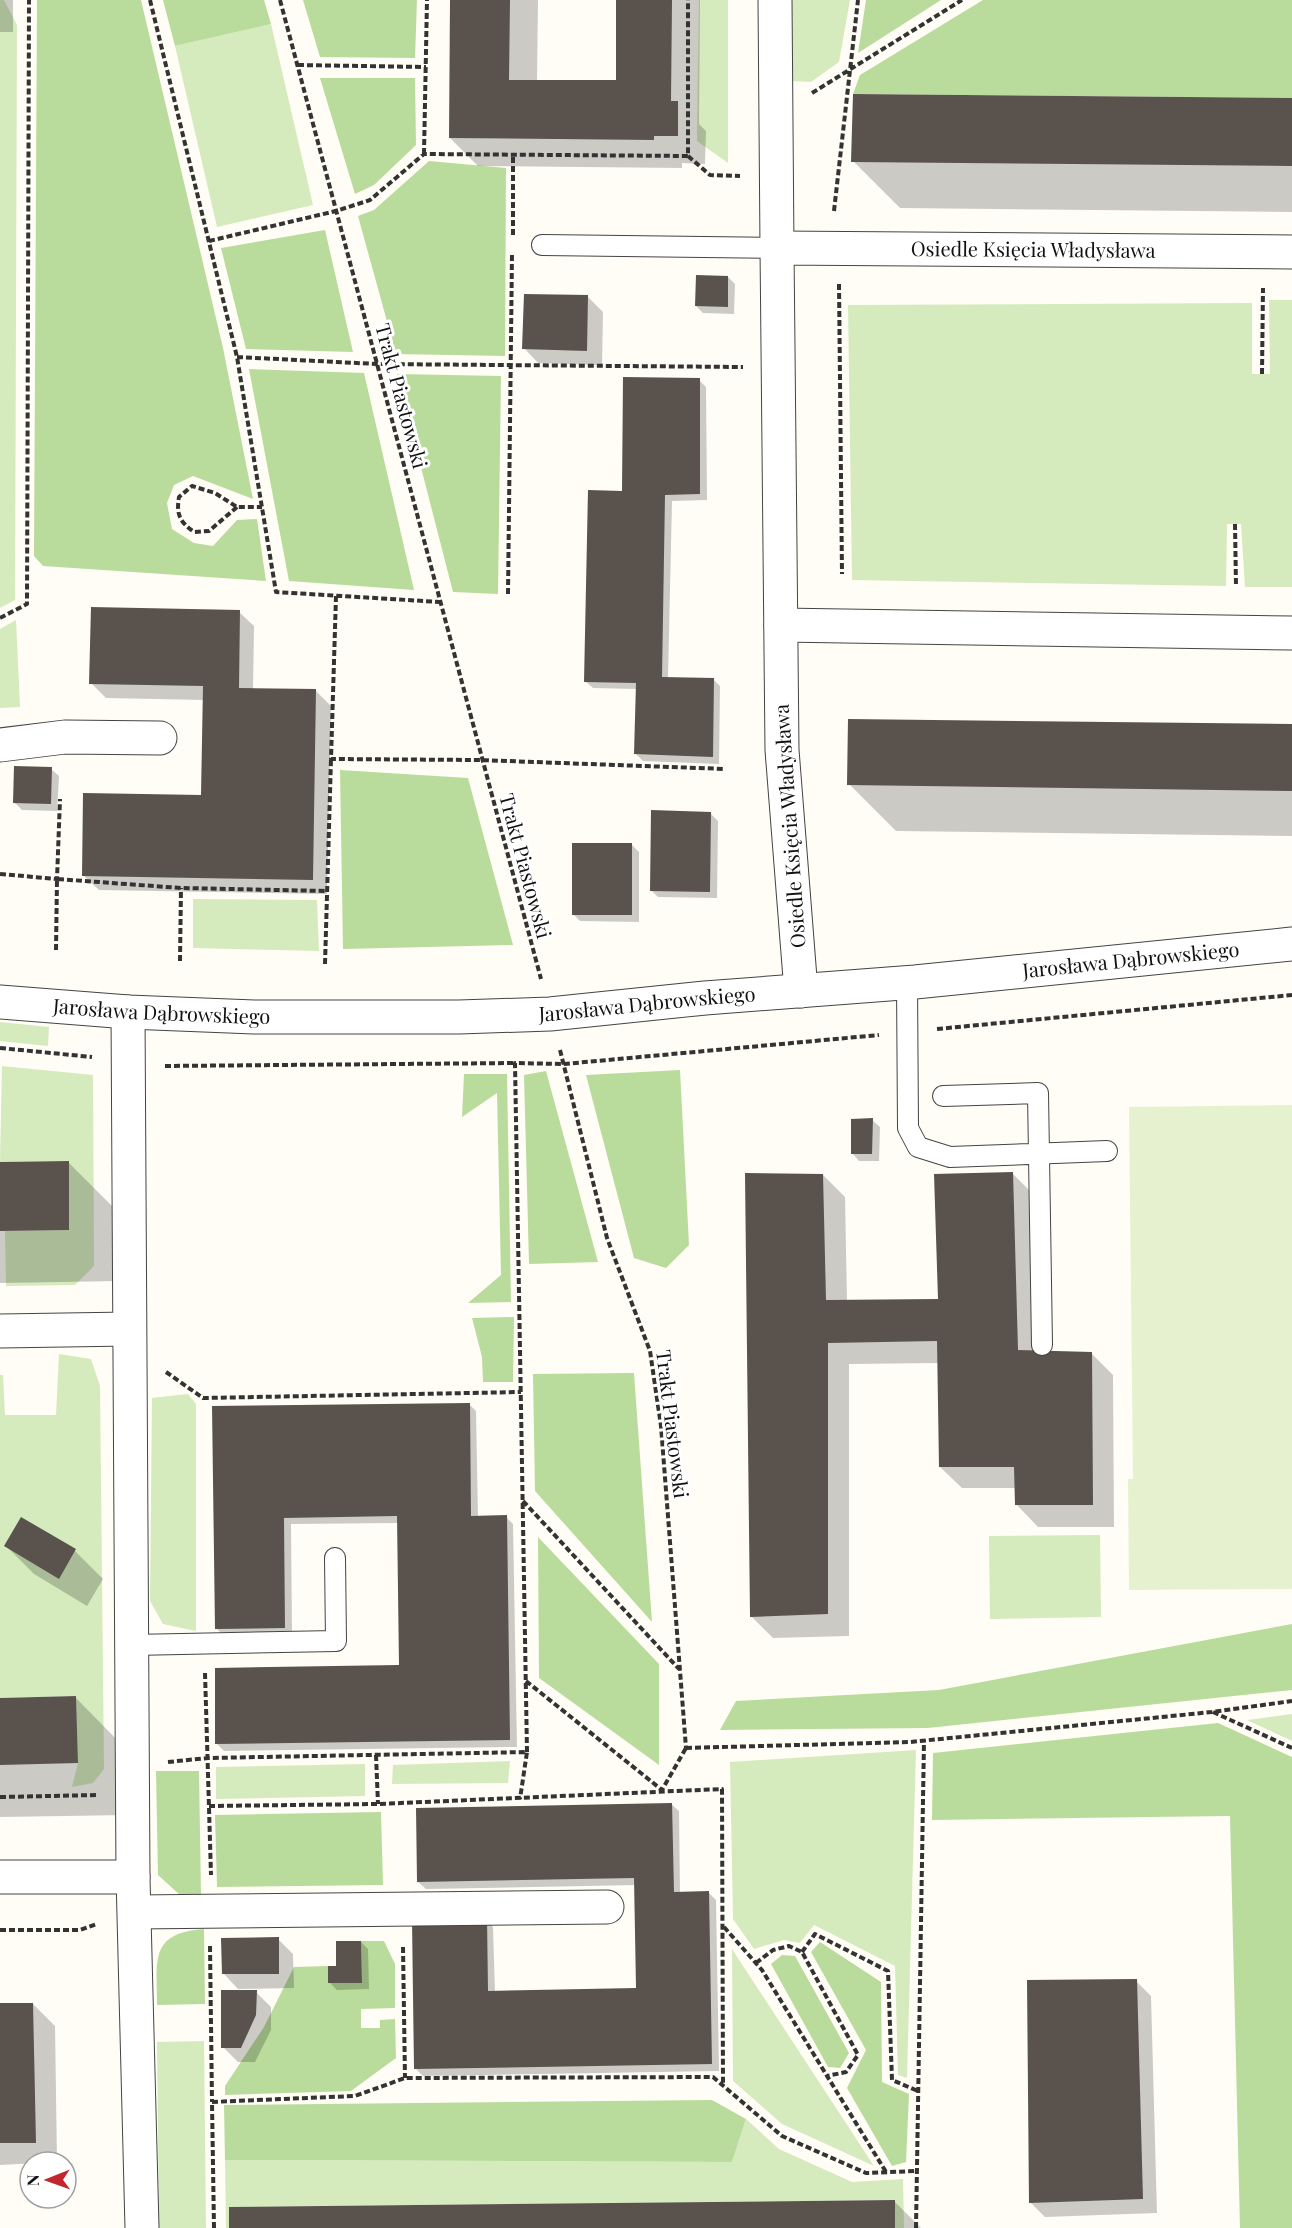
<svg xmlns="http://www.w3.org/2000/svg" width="1292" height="2228" viewBox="0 0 1292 2228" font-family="'Playfair Display',serif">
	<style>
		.green { fill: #d5ebbd }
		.forest { fill: #b9dc9c }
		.pitch { fill: #e6f2cf }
		.shadow { fill: #0003 }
		.building { fill: #5a524d }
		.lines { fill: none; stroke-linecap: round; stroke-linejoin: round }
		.lane-casing { stroke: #444; stroke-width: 22 }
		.street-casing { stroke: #444; stroke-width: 35 }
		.path { stroke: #333; stroke-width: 4; stroke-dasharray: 6 3; stroke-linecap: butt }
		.lane { stroke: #fff; stroke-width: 20 }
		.street { stroke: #fff; stroke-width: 33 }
		.labels { text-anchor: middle; stroke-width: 6; stroke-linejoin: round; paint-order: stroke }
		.street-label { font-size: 20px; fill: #111; stroke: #fff }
	</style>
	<rect width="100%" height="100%" fill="#fffdf5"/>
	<path class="green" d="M0 0H4L17 25 15 600 0 608Z
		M699 0H728V163L697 141Z
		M788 0H850L839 62 811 82 790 81Z
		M271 24 313 205 217 227 175 46Z
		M1269 300H1292V587H1245L1241 524H1227L1226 586 852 580 848 305 1252 303V374H1270Z
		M16 620 20 707 0 708V629Z
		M193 899 317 900 319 951 193 948Z
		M0 1022 49 1027 48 1046 0 1041Z
		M2 1066 93 1075 94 1266 75 1285 6 1286 5 1231 69 1230V1161L0 1162Z
		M59 1354 91 1359 100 1386 104 1769 93 1783 72 1787 78 1763 76 1696 0 1698V1375H3L5 1415H56Z
		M188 1394 196 1404V1631L163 1624 150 1601 152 1398Z
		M1100 1535 1101 1617 990 1619 989 1536Z
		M1292 1714V1741L1247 1720Z
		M916 1750 907 2078 898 2075 895 1966 814 1925 800 1943 784 1940 754 1949 733 1919 730 1762Z
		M510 1761 508 1783 392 1784 393 1765Z
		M365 1764V1796L216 1799V1767Z
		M732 1949 874 2166 782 2124 733 2081Z
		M204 2041 206 2228H159L157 2042Z
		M746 2119 779 2149 852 2182 903 2179 904 2228H895V2200L229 2207V2228H226L225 2160 732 2162Z"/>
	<path class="forest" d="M37 0H141L223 348 253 499 193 476 174 485 167 503 172 529 194 543 213 546 237 520 257 519 266 581 43 566 34 556Z
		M163 0H264L271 24 175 46Z
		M303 0H417L415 58 320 57Z
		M866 0H941L858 53Z
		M983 0H1292V98L853 94 860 75Z
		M320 78H415L416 145 374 185 355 194Z
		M429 161 506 168 505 356 396 354 358 216 374 210Z
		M325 230 353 352 246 349 221 248Z
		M249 369 364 373 414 590 289 581Z
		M397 374 501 376 498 594 453 592Z
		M340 770 468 778 513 945 343 949Z
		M680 1070 689 1245 666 1268 634 1258 586 1075Z
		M546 1071 598 1262 529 1264 524 1075Z
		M464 1074H507L511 1302 468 1303 501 1275 497 1093 462 1117Z
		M514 1317 513 1382H483L482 1357 472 1318Z
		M634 1373 652 1622 535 1491 533 1374Z
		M538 1537 659 1664V1765L539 1678Z
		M1292 1624V1690L928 1728 720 1730 736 1701 939 1690Z
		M1218 1723 1292 1757V2228H1240L1230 1816 932 1820 933 1753Z
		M156 1771H199L201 1894 180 1895 158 1875Z
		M381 1812 383 1885 217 1887 215 1815Z
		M204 1929 205 2004 157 2005C157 1960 149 1933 204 1929Z
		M361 1941H384L395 1964V2008L361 2009V2028H380V2020L395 2019 396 2058 351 2091 225 2095V2086L264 2027 294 1967 328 1966 329 1983H362Z
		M820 1942 881 1982 882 2082 909 2094 906 2162 892 2166 847 2088 866 2050 811 1952Z
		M782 1955 795 1956 849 2053 840 2068 828 2067 771 1964Z
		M712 2100 746 2119 732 2162 225 2160 224 2105Z"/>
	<path class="pitch" d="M1292 1105V1589L1129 1590 1128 1479H1133L1129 1107Z"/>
	<path class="shadow" d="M0 0H13V32H0Z
		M451 0H538L537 82H618V0H700L699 124 706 131 705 164 682 163V168L478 166 450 138Z
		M1292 100V212L900 208 853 161Z
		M728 277 735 284 734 314 703 313 696 306Z
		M588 297 603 312 602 365 538 363 524 348Z
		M699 380 706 387 707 500 672 501 668 679H713L720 686 719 764 643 761 636 754 637 689 593 688 585 681 624 492Z
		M239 612 254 626 253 690 316 691 331 706 327 894 99 890 84 876 202 797 204 700 106 698 91 683Z
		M1292 725V836L896 831 849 784Z
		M51 769 59 776 57 811 22 810 15 803Z
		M711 814 718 821 717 898 658 897 651 890Z
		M632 845 639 852V922L580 921 573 914Z
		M872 1120 880 1127 879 1161H859L852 1153Z
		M68 1162 120 1214V1281L0 1283V1164Z
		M1013 1174 1034 1195 1038 1352 1091 1353 1113 1375 1114 1527H1038L1017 1505 1016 1488H962L940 1467 939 1363 849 1364V1636L773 1638 751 1616 823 1175 845 1197 847 1301 939 1300Z
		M469 1404 476 1411 478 1518 506 1517 513 1524 517 1747 224 1751 217 1744 400 1666 398 1523 291 1524 292 1635 224 1636 217 1629 214 1407Z
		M21 1519 75 1551 103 1579 87 1606 34 1574 6 1546Z
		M76 1698 127 1750 129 1815 0 1817V1699Z
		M671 1804 679 1811 680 1893H709L716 1900 719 2071 423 2076 416 2069 486 1920 493 1927 495 1993 638 1990 636 1885 426 1889 418 1882Z
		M278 1939 293 1954 294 1988 238 1989 224 1974Z
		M361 1942 368 1949 369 1989 337 1990 330 1983 338 1968Z
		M1136 1981 1151 1996 1157 2213 1045 2217 1030 2202Z
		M256 1992 271 2007V2030L255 2062H238L223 2047Z
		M33 2004 55 2026 57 2162 0 2165V2005Z
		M895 2202 921 2228H230Z"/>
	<path class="building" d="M450 0H510L509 80H616V0H672L671 101H678V136H654V140L449 138Z
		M853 94 1292 98V166L851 162Z
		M696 275 728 276V307L695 306Z
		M524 294 588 295 587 351 522 349Z
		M623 377 700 378V494L665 495 662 677 714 678 713 757 634 754 636 683 584 682 588 490 622 491Z
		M91 607 240 610 239 688 316 689 313 880 82 876 83 793 201 795 203 686 89 684Z
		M848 719 1292 724V791L847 785Z
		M14 766 52 767 51 804 13 803Z
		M651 810 711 812 710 892 650 891Z
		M572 843H632V915H572Z
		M873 1118 872 1154H851V1119Z
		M69 1161V1230L0 1231V1162Z
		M1013 1172 1018 1350 1092 1352 1093 1505H1015L1014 1467H939L937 1341 828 1343V1614L750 1617 745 1173 823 1174 826 1300 938 1299 934 1174Z
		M470 1403 471 1516 507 1515 510 1740 215 1744V1668L399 1665 397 1516 284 1518 285 1628 215 1629 212 1406Z
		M21 1517 76 1549 59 1579 4 1546Z
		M76 1696 78 1763 0 1765V1698Z
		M672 1803 674 1892 709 1891 712 2064 414 2069 412 1920 487 1918 488 1991 636 1988 634 1878 417 1882 416 1808Z
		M279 1937V1974H222L221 1938Z
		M336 1941H361L362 1983H328V1966H336Z
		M1137 1979 1143 2199 1029 2203 1027 1980Z
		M221 1990H257L256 2015 241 2048H221Z
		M0 2003H33L36 2143H0Z
		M895 2200V2228H229V2207Z"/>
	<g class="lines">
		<g class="lane-casing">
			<path id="lane" d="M542 245 777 248
				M907 982 908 1128 918 1147 950 1157 1107 1151
				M943 1096 1038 1093 1042 1345
				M132 1645 336 1641 335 1558"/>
		</g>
		<g class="street-casing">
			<g id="street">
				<path d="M775 0 777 248"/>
				<path d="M781 625 1292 633"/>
				<path d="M0 745 65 737 160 738"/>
				<path id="s1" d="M801 991 782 750 777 248 1292 252"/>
				<path id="s2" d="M0 1002 128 1012 254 1017H459L550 1014 705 998 915 982 1292 944"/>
				<path d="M128 1012 133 1877 142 2228"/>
				<path d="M0 1331 129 1329"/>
				<path d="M0 1877H133"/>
				<path d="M135 1912 607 1907"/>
			</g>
		</g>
		<path class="path" d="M150 0 237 357 276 592 440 602
			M280 0 541 979
			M298 65 426 67
			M812 93 962 0
			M424 154 427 0
			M688 156 710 175 740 176
			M834 211 858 0
			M513 235V154
			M209 241 336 211 370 200 424 154 688 156V0
			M839 284 842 574
			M237 357 377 364 743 367
			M1262 374 1263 288
			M237 507 209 531 194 532C180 522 176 515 179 497L192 486 215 493 237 507H262
			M1235 524 1236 586
			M508 594 512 254
			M336 596 331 759 480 760 725 769
			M0 618 27 604 29 0
			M0 874 57 879 60 799
			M56 950 57 879 181 888 327 891
			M180 961 181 888
			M325 964 331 759
			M937 1029 1292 995
			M0 1048 92 1057
			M560 1050 607 1238 650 1351 661 1426 686 1748
			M165 1066 515 1063
			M166 1372 203 1398 521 1392
			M523 1501 679 1669
			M205 1673 211 1875
			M526 1681 662 1790 686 1748
			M1213 1712 1292 1748
			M686 1748 910 1742 1212 1712 1292 1701
			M527 1752 515 1063 564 1064 879 1035
			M376 1755 378 1804
			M168 1762 208 1758 527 1752 520 1799
			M0 1797 97 1795
			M209 1806 378 1804 722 1789 723 2085
			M724 1927 762 1970 886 2172
			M0 1930H80L97 1924
			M210 1946 212 2102
			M403 1947 405 2078
			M802 1952 815 1934 888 1971 892 2080 918 2091
			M756 1963 773 1950 789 1946 802 1952 858 2055 846 2072 827 2076
			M214 2228 212 2102 355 2096 405 2078 713 2077 782 2136 866 2173 917 2171
			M916 2228 924 1740"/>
		<use href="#lane" class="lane"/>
		<use href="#street" class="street"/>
	</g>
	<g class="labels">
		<g class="street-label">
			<text dy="7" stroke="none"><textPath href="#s1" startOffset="1000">Osiedle Księcia Władysława</textPath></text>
			<text transform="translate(401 396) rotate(75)" y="7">Trakt Piastowski</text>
			<text transform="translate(790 826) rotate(-94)" y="7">Osiedle Księcia Władysława</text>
			<text transform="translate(525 866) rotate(75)" y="7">Trakt Piastowski</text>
			<text dy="7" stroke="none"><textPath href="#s2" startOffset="1134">Jarosława Dąbrowskiego</textPath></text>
			<text dy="7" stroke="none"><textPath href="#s2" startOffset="648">Jarosława Dąbrowskiego</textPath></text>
			<text dy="7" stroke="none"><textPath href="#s2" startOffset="162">Jarosława Dąbrowskiego</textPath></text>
			<text transform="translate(672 1424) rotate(83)" y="7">Trakt Piastowski</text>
		</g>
	</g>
	<g transform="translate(48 2180) rotate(269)"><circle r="28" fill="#ffffff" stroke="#a0a0a0" stroke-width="1.5"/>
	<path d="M0-4.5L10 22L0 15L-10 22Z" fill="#c4262e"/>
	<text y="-9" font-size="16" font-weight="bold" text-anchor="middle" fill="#111111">N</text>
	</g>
</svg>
